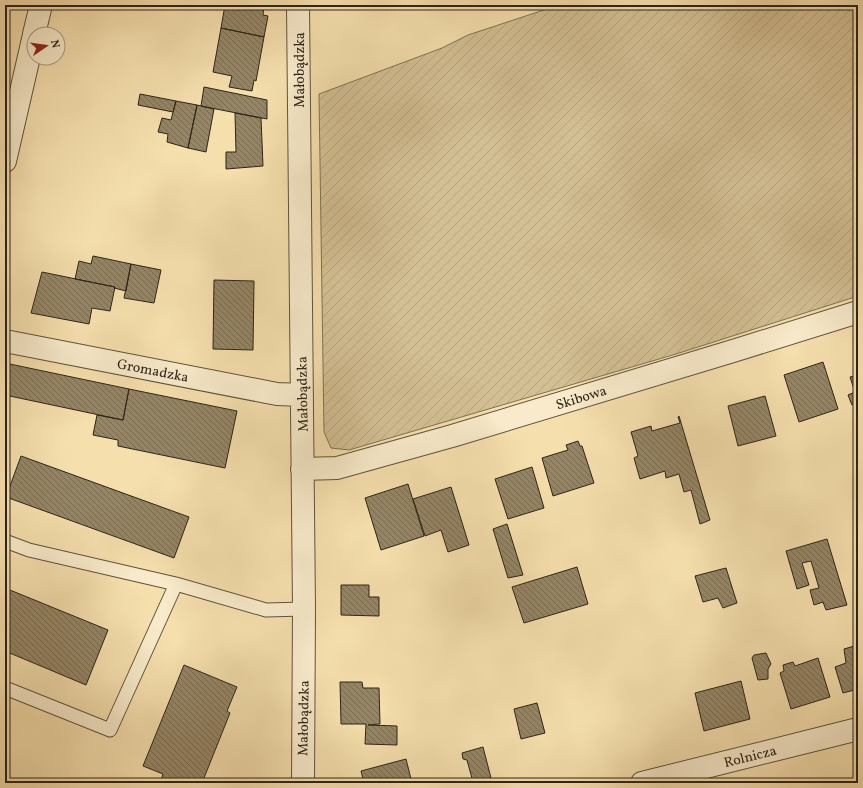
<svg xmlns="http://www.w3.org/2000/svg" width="863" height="788" viewBox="0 0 863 788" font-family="Vollkorn,serif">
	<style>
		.garden { fill: url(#garden-furrows); stroke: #807256 }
		.building { fill: url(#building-back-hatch); stroke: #2d2418 }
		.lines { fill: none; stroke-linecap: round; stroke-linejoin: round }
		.lane-casing { stroke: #5f533d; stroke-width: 15 }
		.street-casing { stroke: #5f533d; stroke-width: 24 }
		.lane { stroke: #f8eaca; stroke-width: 13 }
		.street { stroke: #f8eaca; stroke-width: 22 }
		.labels { text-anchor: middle; stroke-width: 3; stroke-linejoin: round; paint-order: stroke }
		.street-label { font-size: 14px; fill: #2d2418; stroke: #f8eaca }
	</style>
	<defs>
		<pattern id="garden-furrows" width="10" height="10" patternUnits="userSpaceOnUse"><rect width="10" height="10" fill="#d3bf94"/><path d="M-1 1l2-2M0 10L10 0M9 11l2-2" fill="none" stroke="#b5a47f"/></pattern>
		<pattern id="building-back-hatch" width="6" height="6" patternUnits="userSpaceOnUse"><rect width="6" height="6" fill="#958565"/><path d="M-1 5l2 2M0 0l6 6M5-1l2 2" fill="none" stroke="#7a6d52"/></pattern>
	</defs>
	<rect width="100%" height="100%" fill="#f5dfad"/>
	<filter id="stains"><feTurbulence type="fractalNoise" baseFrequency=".005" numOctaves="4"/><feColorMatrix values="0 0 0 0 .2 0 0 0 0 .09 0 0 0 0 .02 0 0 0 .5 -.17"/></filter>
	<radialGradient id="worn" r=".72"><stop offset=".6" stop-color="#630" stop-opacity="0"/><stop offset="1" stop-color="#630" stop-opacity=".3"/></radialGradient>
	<path class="garden" d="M559 5H858V296L676 354 349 450 331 448 324 432 319 94 442 48 468 35Z"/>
	<path class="building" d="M225 5H264L263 15 268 16 264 37 221 28Z
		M221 28 264 37 256 81 254 80 252 91 229 87 232 76 213 72Z
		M204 87 267 100V119L201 106Z
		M140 94 176 101 173 112 138 105Z
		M176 101 197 105 188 148 167 142 168 134 158 132 162 118 171 120Z
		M197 105 214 109 206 152 188 148Z
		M235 113 261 118 263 166 226 169V152H236Z
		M93 256 131 264 126 291 114 288 115 287 75 279 79 261 91 264Z
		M131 264 161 270 154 303 124 298Z
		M42 272 115 287 110 311 92 308 89 324 31 313Z
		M214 280 254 281 253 350 213 349Z
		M823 362 838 409 799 422 784 375Z
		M5 363 129 389 123 420 5 395Z
		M858 375V403L852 405 848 395 855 392 850 377Z
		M129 389 237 411 225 468 118 446V440L93 435 97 415 123 420Z
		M765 396 776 436 738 446 728 406Z
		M679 416 710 520 700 524 691 490 684 492 679 474 666 478 665 471 640 479 634 458 638 456 631 432 651 426 652 431 680 423 678 417Z
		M578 441 580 446H582L594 483 553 496 542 458 568 450 566 445Z
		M21 456 189 517 174 558 6 497Z
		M532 467 544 508 508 519 495 479Z
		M408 484 424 536 381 550 365 498Z
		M451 487 469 545 448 552 441 530 425 536 413 499Z
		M507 524 523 575 508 578 493 529Z
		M827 539 847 605 826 610 823 602 814 605 810 590 819 588 811 561 802 563 809 585 797 589 786 551Z
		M577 567 588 604 524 623 512 587Z
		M726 568 737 603 723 608 718 598 703 602 695 576Z
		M341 585H369V597H379V616L341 615Z
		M5 588 108 630 86 685 5 651Z
		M858 645V689L843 693 835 667 846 663 844 649Z
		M766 653 771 664 768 669V679L758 680 752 658 754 655Z
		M818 658 830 697 791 709 780 673 784 671 783 665 793 662 795 666Z
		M184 665 237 687 227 711 230 713 202 783H183L175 780 174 783H167L161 780 163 774 143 766Z
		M741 681 750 719 704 731 695 693Z
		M340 682H362L363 688H379L380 724 368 725 397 726V745L365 744 366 724H341Z
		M537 703 545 733 521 739 514 709Z
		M483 747 491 778 473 782 467 760 463 759 462 753Z
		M406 759 412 783H364L361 771Z"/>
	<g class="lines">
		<g class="lane-casing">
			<path id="lane" d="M5 541 29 550 176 584 266 610 304 609
				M5 688 110 730 176 584"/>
		</g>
		<g class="street-casing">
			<path id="street" d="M298 5 304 609 303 783
				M34 34 41 5
				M5 161 34 35
				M5 341 277 394 302 395
				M302 469 337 468 452 436 733 351 858 312
				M642 783 858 729"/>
		</g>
		<use href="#lane" class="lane"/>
		<use href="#street" class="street"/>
	</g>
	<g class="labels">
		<g class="street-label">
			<text transform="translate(299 70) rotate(-90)" y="5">Małobądzka</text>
			<text transform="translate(153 370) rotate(11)" y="5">Gromadzka</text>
			<text transform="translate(302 394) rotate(-91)" y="5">Małobądzka</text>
			<text transform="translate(581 397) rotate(-17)" y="5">Skibowa</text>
			<text transform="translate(303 718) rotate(-89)" y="5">Małobądzka</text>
			<text transform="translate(750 756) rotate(-14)" y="5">Rolnicza</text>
		</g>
	</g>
	<rect width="863" height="788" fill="none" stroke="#f5dfad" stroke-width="20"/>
	<rect x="6" y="6" width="851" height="776" fill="none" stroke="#2d2418" stroke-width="2"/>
	<rect x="10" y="10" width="843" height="768" fill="none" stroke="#2d2418"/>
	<g transform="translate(46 46) rotate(77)"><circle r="19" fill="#f8eaca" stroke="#a79b83"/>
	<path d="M0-3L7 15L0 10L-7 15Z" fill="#8f2418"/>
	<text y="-6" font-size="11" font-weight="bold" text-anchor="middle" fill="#2d2418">N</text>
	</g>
	<rect width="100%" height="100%" filter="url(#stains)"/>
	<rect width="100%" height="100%" fill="url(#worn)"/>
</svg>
